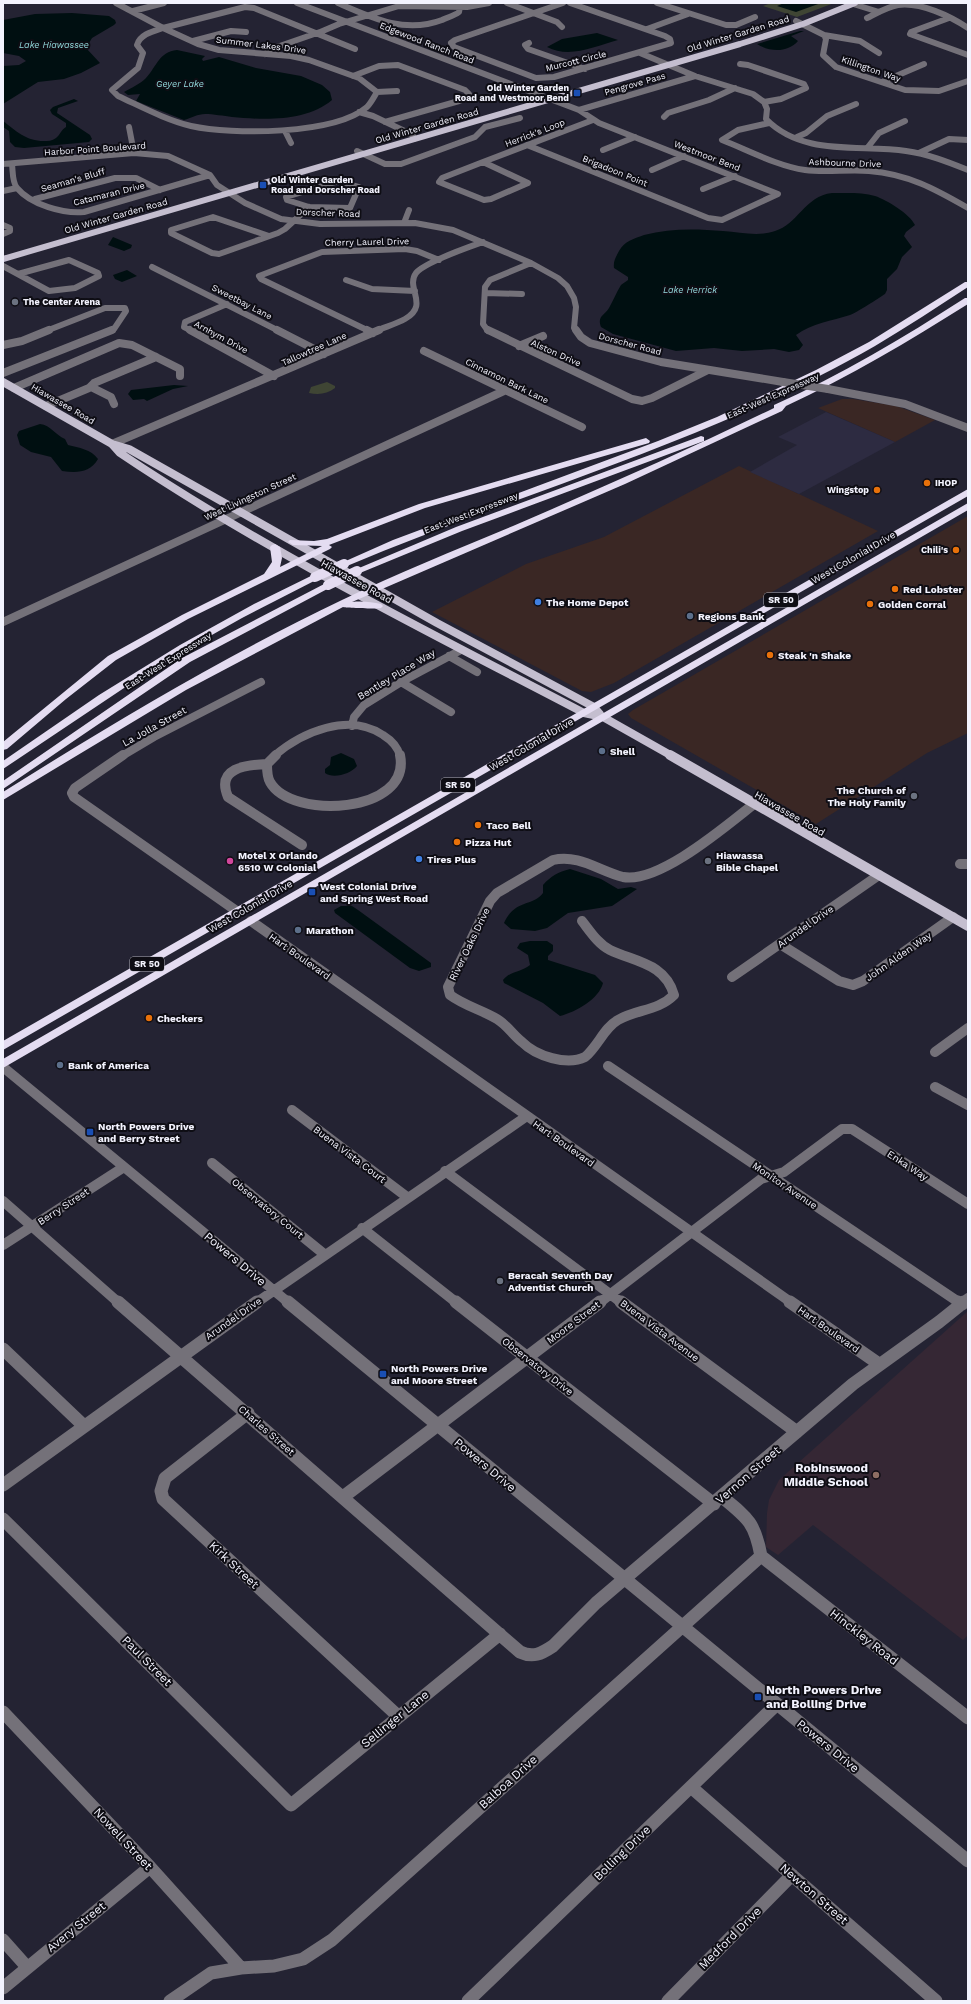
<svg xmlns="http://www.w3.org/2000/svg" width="971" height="2004" viewBox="0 0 971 2004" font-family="'Work Sans',sans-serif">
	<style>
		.commercial { fill: #3a2724 }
		.built { fill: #2d2b41 }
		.education { fill: #352734 }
		.green { fill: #3f4534 }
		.water { fill: #000f11 }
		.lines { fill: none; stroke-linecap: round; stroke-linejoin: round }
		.minor-far3 { stroke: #747179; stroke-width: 6 }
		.minor-far2 { stroke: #747179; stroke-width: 8 }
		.minor-far1 { stroke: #747179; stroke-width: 10 }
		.minor { stroke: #747179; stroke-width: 13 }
		.major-far2 { stroke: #c4becf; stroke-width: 6 }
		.major-far1 { stroke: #c4becf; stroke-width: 8 }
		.major { stroke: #c4becf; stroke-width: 10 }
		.highway { fill: #e4dcf1; fill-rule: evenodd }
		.minor-bridge { stroke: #747179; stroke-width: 8 }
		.highway-bridge { stroke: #e4dcf1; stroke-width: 10 }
		.transit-dot { fill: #1a4fb4; stroke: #0e0d14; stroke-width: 1.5 }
		.worship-dot { fill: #6b7280; stroke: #0e0d14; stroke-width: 1.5 }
		.food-dot { fill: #e8710a; stroke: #0e0d14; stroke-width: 1.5 }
		.shop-dot { fill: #3f7fe0; stroke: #0e0d14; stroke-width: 1.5 }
		.service-dot { fill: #5c6f8a; stroke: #0e0d14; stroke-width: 1.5 }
		.hotel-dot { fill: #d1479c; stroke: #0e0d14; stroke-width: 1.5 }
		.education-dot { fill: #8d6e63; stroke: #0e0d14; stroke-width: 1.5 }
		.labels { text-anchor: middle; stroke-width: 4; stroke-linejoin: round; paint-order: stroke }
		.far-street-label { font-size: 9px; fill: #f3f3fe; stroke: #0e0d14 }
		.far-water-label { font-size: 9px; font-style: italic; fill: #95dcdf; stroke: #0e0d14 }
		.far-poi-label { font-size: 9px; font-weight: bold; fill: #f3f3fe; stroke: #0e0d14; text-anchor: end }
		.shield { fill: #0e0d14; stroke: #aeaeb8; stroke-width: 1 }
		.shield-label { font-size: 9px; font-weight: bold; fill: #f3f3fe }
		.street-label { font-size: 10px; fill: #f3f3fe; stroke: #0e0d14 }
		.poi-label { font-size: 10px; font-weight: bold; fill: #f3f3fe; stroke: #0e0d14; text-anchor: start }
		.near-street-label { font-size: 12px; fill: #f3f3fe; stroke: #0e0d14 }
		.near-poi-label { font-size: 12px; font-weight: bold; fill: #f3f3fe; stroke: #0e0d14; text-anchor: end }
	</style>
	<rect width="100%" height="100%" fill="#242333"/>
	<path class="commercial" d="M842 399H853L896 406 935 420 895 442 818 408Z
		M739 466 878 531 614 683 591 692 582 691 432 612 526 564 604 537Z
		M968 516V733L927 753 816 824 631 718 628 714 633 710Z"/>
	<path class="built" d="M826 412 895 442 799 494 750 472 797 445 778 437Z"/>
	<path class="education" d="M968 1311V1635L963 1640 813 1525 778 1555 766 1547 767 1513 769 1500 779 1480Z"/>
	<path class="green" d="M771 3H834L797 17 763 6Z
		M327 382 335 386V388C327 394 319 395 309 393L311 387Z"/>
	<path class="water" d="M784 3H821L796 12 777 6Z
		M72 13 109 16 115 20 116 23 114 25 92 38 86 48 100 63 81 73 64 79 38 82 3 104V66L19 65 26 61 19 56 3 53V20L35 14Z
		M800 31H804L791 36 798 41C788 53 769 52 757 44Z
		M597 33 618 40C595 46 570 59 547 47L562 39Z
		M177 50 205 56 202 59 203 61 219 57 256 68 301 76 322 85 330 92 332 100C306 122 264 120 232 117 224 116 213 114 205 114 198 114 191 118 184 120L136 101 140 94 128 95 124 92C131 88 140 84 146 78 157 66 159 52 177 50Z
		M74 99 78 101 58 108 57 113 90 135 92 139 89 142 24 148 15 147 10 142 9 131 3 127V121C16 131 26 141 44 141 48 141 52 141 56 138 60 135 61 130 66 127V123L52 114 50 110 53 107Z
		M832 193C845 193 863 192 875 196 887 200 910 214 915 225L906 232 904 236 912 247 902 257 897 269 887 279V290L885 294C879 298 856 313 850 315 832 321 812 323 796 335L803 345 799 350 789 352 774 349 742 351 714 348 676 351 613 334 601 327C597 316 604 316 609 308 613 301 616 293 621 285 623 283 626 282 628 280V277L614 268C613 261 616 257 619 251 625 241 633 239 644 235 670 228 697 229 723 231 741 232 757 237 775 231 797 225 805 196 832 193Z
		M113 237 132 245 131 248 124 251 108 245Z
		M127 270 137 276 122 282 115 279 113 275Z
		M174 385 188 386 173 389 147 401 144 399 133 400 128 394 131 390Z
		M40 424C51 425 55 435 65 439L68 445C79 448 91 449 98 459 90 473 77 473 62 471L51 457 31 452 20 445 17 435 19 431Z
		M341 753 354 759 357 766C351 774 333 779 325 773V769L330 765 331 757Z
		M570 869 601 879 618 889 631 887 637 889 612 906 568 913 547 928 535 931 511 929 504 923C515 899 532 907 543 893V885C551 876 558 872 570 869Z
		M341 906H352L358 910 431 963V967L419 971 410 968 335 913 334 910Z
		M530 941H547L553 945V951L548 956V960L595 975 603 983C599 999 576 1012 560 1016L543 1003 504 983 503 980C510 971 522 972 530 965L528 955 517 948 520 943Z"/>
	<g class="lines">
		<path class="minor-far3" d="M116 3 163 28
			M297 3 579 110 599 123 778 194 722 220 708 218 527 145
			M338 3C372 18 405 34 442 20 448 17 454 16 459 12L460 7
			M507 3 557 22 562 27
			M563 3 455 40 451 43 454 47 536 78 554 77 671 43 670 39 665 36 570 3
			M657 3 726 25H736L755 17
			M850 3 879 12
			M133 11 164 3
			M867 18C877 13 887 7 898 5 921 2 950 16 968 28
			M949 18 911 32 910 34 968 55
			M796 21 824 35 826 39 823 55 836 67 905 90 939 91 968 81
			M163 28 198 44 219 50 291 56 309 60 359 78 377 92C374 97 371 103 367 107 334 135 232 135 191 126 166 120 142 107 118 96L112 90 138 68 143 53 137 45C140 34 154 31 163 28Z
			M163 28 245 7 254 8 355 49
			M647 29 688 14
			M318 33 339 24 399 6 467 7 489 3
			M824 35 860 41 879 53
			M193 41 231 31 246 32
			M529 43 525 45 528 49 585 69
			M640 53 695 76 753 94 764 102 767 109 766 119C803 157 860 144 906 151 928 154 948 162 968 170
			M265 54 271 49 320 32
			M740 64 748 65 804 84 806 88 781 99 764 102
			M353 76 379 66 398 65 465 90 469 94 467 98 459 101 385 122
			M882 82 924 64
			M377 92 397 91
			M579 110 695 76
			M359 112 373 116 413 135 414 139
			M664 117 668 113 709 100 735 88
			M769 123 738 130 722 140C748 150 777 166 805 170 826 173 848 169 869 171 908 174 935 189 968 208
			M129 127 134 153
			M285 131 291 143
			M797 137 806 133 827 116 856 104
			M868 147 879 133 905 121
			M603 150 635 137
			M357 151 385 164H401L475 137 485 127 520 118
			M919 153 949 139 968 140
			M483 162 528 183 491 199 484 200 439 182 442 178Z
			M483 162 593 120
			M3 164 134 153 168 156 210 175 217 185 245 203 281 219 320 224 415 223 453 230 531 263 558 278 567 286 574 298 576 307 574 328 577 331
			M12 164C13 172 12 182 17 188 31 205 64 214 84 212L210 175
			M652 170 684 156
			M339 181 359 187 350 208 309 207 287 200 286 197Z
			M703 189 735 176
			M3 191 17 188
			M35 199 115 178H136L160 190
			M404 223 409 210
			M3 225 10 228V231L3 234
			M269 236 213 217 171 230V233L212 253 219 254 278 233 285 229 309 207
			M3 266 49 291 75 288 99 276 98 273 69 260 18 274
			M152 267 279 331
			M346 280 372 289 415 291
			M485 293 522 294
			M46 331 105 308H125L126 311 114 329 110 331
			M192 331 184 327 185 322 227 304
			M369 331 261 279 259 276 322 252 405 249 417 251 439 260
			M376 331C385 327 396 324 405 319 430 305 405 288 416 273 425 262 469 247 483 242
			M488 331 483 324 485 287 490 280 531 263"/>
		<path class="minor-far2" d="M190 330 274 376
			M277 330 324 354
			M367 330 373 333
			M488 330 632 399 642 401 652 398 708 370
			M576 330 581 337 590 343 661 362 783 382
			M3 345 22 341 49 330
			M519 346 543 336
			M424 351 582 427
			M3 373 112 330
			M91 387 111 397 114 404
			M14 388 119 343 132 345 180 369V376
			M828 389 905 404 968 428
			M46 406 89 388 94 383 156 357
			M112 444 379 330
			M3 622 506 390
			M449 656 477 672
			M401 682 451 712
			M352 726 354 717 364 705 401 682 461 650
			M122 756 154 737 261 682
			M274 756C302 732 349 712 383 735 391 740 398 747 400 756"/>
		<path class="minor-far1" d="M123 755 75 788 72 793 74 797 238 912
			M276 755 267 764C267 770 267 777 270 782 291 820 412 814 400 755
			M267 764C245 765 216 768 228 797L302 845
			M960 864H968
			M251 921 792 1303
			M582 921C590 931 598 944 610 950 635 962 665 963 674 995 658 1011 637 1009 618 1020 604 1028 598 1046 585 1057 567 1066 536 1056 522 1042 513 1035 507 1025 497 1019 482 1010 465 1006 450 995L448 987 490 901 497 893 553 860C579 854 599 871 623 877 659 884 727 825 754 804
			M780 944 839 981 853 985 863 981 953 917
			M732 977 879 875
			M935 1052 968 1028
			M608 1066 960 1303
			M3 1067 289 1303
			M935 1087 968 1105
			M292 1110 407 1197
			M212 1163 324 1254
			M445 1171 622 1303
			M3 1201 119 1303
			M362 1228 457 1303
			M3 1245 124 1167
			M256 1303 527 1116
			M599 1303 761 1179 784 1172 842 1129H852L968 1204
			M962 1303 968 1298"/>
		<path class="minor" d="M118 1302 520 1652C533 1658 541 1654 553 1646L596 1603 853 1384 939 1322 964 1302
			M288 1302 968 1861
			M456 1302 714 1504
			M621 1302 797 1432
			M790 1302 879 1364
			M958 1302 962 1304
			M3 1349 84 1426
			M248 1413 165 1478 161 1491 163 1499 398 1716
			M3 1485 257 1302
			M343 1497 600 1302
			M722 1497C748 1518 755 1523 761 1556
			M3 1519 291 1805 500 1634
			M761 1556 968 1718
			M3 1712 150 1867 241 1968
			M691 1787 936 2001
			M3 1940 27 1967
			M3 1988 150 1867
			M170 2001 211 1973 241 1968 274 1966 303 1959 332 1940 761 1556
			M468 2001 777 1704
			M668 2001 792 1875"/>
		<path class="major-far2" d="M3 259 740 44 803 24 855 3"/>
		<path class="major-far1" d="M3 382 112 444 129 449 437 623 594 707 600 714
			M112 444 120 453C267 552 427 631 584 713L603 717 672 756"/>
		<path class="major" d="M670 755 968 926"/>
		<path class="highway" d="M965 282H968V287C937 307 907 327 875 346 826 374 773 400 721 422 598 474 470 514 347 566H341L339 564 393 540 658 441 717 417 816 370 869 342Z
			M965 298H968V304C909 341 849 377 786 406L782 411 625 484 352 602C362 601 372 602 381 604L383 606 381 608C378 609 344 608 343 607L186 690 3 800V792C113 723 225 656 342 600 398 573 456 550 513 526 601 488 688 450 774 408V405C841 375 903 338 965 298Z
			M701 436 704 437V441L462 531 360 573H354L352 571 456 527Z
			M646 438 650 441 649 443 425 508 329 545 332 547 330 549 188 619 116 660 66 699 7 749 3 750V742L108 656 182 615 264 574 272 562 270 547 272 545 275 544 280 547 282 558 280 567 322 546 293 545 288 542 290 540 314 541 327 539 419 504Z
			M968 489V496L3 1050V1041Z
			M968 503V510L3 1068V1059Z
			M315 574 320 577 318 579 242 618 187 649 127 686 3 769V761L99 695 180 645 254 604Z
			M328 582 331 583 333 585 331 587 190 662 3 789V781L182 658Z"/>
		<path class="minor-bridge" d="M783 382 828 389"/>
		<path class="highway-bridge" d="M315 577 344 564
			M328 585 357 571"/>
	</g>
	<g class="transit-dot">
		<rect x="573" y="89" width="8" height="8" rx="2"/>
		<rect x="259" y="181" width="8" height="8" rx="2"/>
		<rect x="308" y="888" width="8" height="8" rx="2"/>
		<rect x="86" y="1128" width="8" height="8" rx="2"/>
		<rect x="379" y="1370" width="8" height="8" rx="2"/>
		<rect x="754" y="1693" width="8" height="8" rx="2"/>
	</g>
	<g class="worship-dot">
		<circle cx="15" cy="302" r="4"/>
		<circle cx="914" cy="796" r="4"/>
		<circle cx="708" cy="861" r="4"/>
		<circle cx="500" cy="1281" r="4"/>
	</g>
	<g class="food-dot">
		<circle cx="927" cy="483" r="4"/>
		<circle cx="877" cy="490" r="4"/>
		<circle cx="956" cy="550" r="4"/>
		<circle cx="895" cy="589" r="4"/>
		<circle cx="870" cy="604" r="4"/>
		<circle cx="770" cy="655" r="4"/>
		<circle cx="478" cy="825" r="4"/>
		<circle cx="457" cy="842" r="4"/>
		<circle cx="149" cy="1018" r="4"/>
	</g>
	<g class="shop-dot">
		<circle cx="538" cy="602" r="4"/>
		<circle cx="419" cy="859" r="4"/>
	</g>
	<g class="service-dot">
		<circle cx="690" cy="616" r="4"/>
		<circle cx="602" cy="751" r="4"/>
		<circle cx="298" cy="930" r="4"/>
		<circle cx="60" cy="1065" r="4"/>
	</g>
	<circle class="hotel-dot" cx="230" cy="861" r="4"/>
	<circle class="education-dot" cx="876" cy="1475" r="4"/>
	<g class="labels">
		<g class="far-street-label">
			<text transform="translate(738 34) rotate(-17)" y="3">Old Winter Garden Road</text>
			<text transform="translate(427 43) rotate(21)" y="3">Edgewood Ranch Road</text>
			<text transform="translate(261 45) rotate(7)" y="3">Summer Lakes Drive</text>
			<text transform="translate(576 61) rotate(-14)" y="3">Murcott Circle</text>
			<text transform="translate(871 69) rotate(19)" y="3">Killington Way</text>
			<text transform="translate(635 84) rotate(-16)" y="3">Pengrove Pass</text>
			<text transform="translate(427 126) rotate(-16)" y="3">Old Winter Garden Road</text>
			<text transform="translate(535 133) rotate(-21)" y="3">Herrick's Loop</text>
			<text transform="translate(95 149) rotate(-4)" y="3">Harbor Point Boulevard</text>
			<text transform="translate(707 156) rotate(21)" y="3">Westmoor Bend</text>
			<text transform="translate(845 163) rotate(2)" y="3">Ashbourne Drive</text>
			<text transform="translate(615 171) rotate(22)" y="3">Brigadoon Point</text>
			<text transform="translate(73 180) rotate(-16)" y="3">Seaman's Bluff</text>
			<text transform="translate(109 194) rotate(-14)" y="3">Catamaran Drive</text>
			<text transform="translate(328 213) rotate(2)" y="3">Dorscher Road</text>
			<text transform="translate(116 216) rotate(-16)" y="3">Old Winter Garden Road</text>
			<text transform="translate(367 242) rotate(-1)" y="3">Cherry Laurel Drive</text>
			<text transform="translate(242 302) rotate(27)" y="3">Sweetbay Lane</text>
			<text transform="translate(221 337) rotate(28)" y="3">Arnhym Drive</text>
			<text transform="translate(630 344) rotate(15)" y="3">Dorscher Road</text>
			<text transform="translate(314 349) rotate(-24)" y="3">Tallowtree Lane</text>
			<text transform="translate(556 353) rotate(24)" y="3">Alston Drive</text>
			<text transform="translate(507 381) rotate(26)" y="3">Cinnamon Bark Lane</text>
			<text transform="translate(773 396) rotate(-24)" y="3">East-West Expressway</text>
			<text transform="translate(63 404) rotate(30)" y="3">Hiawassee Road</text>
			<text transform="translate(250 497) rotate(-25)" y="3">West Livingston Street</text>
			<text transform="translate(471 513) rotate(-21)" y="3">East-West Expressway</text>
			<text transform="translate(168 661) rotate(-32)" y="3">East-West Expressway</text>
		</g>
		<g class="far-water-label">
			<text x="54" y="48">Lake Hiawassee</text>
			<text x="180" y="87">Geyer Lake</text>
			<text x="690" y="293">Lake Herrick</text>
		</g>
		<g class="far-poi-label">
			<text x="569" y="91">Old Winter Garden<tspan x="569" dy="10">Road and Westmoor Bend</tspan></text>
			<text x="271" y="183" text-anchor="start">Old Winter Garden<tspan x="271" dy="10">Road and Dorscher Road</tspan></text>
			<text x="23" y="305" text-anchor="start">The Center Arena</text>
			<text x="935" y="486" text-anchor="start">IHOP</text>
			<text x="869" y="493">Wingstop</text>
			<text x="948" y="553">Chili's</text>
		</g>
		<g class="shield">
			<rect x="764" y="593" width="34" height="14" rx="3"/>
			<rect x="441" y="778" width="34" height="14" rx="3"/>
			<rect x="130" y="957" width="34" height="14" rx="3"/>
		</g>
		<g class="shield-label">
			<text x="781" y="603">SR 50</text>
			<text x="458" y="788">SR 50</text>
			<text x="147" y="967">SR 50</text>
		</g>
		<g class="street-label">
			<text transform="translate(853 557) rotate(-30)" y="4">West Colonial Drive</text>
			<text transform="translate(357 581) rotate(29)" y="4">Hiawassee Road</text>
			<text transform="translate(396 674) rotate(-31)" y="4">Bentley Place Way</text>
			<text transform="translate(154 726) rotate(-29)" y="4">La Jolla Street</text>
			<text transform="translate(531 744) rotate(-30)" y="4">West Colonial Drive</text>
			<text transform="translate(790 813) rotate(30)" y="4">Hiawassee Road</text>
			<text transform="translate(250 906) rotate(-30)" y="4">West Colonial Drive</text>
			<text transform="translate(805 926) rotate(-35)" y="4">Arundel Drive</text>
			<text transform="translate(469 944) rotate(-64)" y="4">River Oaks Drive</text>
			<text transform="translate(300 956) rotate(35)" y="4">Hart Boulevard</text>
			<text transform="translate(898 956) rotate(-35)" y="4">John Alden Way</text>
			<text transform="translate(564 1143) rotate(35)" y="4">Hart Boulevard</text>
			<text transform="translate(350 1154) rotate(37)" y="4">Buena Vista Court</text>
			<text transform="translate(908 1165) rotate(33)" y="4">Enka Way</text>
			<text transform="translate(785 1185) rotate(34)" y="4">Monitor Avenue</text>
			<text transform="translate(63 1206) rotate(-33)" y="4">Berry Street</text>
			<text transform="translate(268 1208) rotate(39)" y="4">Observatory Court</text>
			<text transform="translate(233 1318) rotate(-35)" y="4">Arundel Drive</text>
			<text transform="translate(573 1322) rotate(-37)" y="4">Moore Street</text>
			<text transform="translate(829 1329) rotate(35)" y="4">Hart Boulevard</text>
			<text transform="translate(660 1330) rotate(37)" y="4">Buena Vista Avenue</text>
			<text transform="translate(538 1366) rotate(38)" y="4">Observatory Drive</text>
			<text transform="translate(267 1430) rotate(41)" y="4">Charles Street</text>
		</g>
		<g class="poi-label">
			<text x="903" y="593">Red Lobster</text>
			<text x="546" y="606">The Home Depot</text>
			<text x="878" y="608">Golden Corral</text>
			<text x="698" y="620">Regions Bank</text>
			<text x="778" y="659">Steak 'n Shake</text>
			<text x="610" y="755">Shell</text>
			<text x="906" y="794" text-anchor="end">The Church of<tspan x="906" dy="12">The Holy Family</tspan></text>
			<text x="486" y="829">Taco Bell</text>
			<text x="465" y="846">Pizza Hut</text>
			<text x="238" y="859">Motel X Orlando<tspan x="238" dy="12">6510 W Colonial</tspan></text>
			<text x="716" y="859">Hiawassa<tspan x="716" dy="12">Bible Chapel</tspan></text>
			<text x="427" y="863">Tires Plus</text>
			<text x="320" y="890">West Colonial Drive<tspan x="320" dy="12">and Spring West Road</tspan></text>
			<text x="306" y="934">Marathon</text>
			<text x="157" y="1022">Checkers</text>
			<text x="68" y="1069">Bank of America</text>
			<text x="98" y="1130">North Powers Drive<tspan x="98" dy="12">and Berry Street</tspan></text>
			<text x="508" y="1279">Beracah Seventh Day<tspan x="508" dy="12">Adventist Church</tspan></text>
			<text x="391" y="1372">North Powers Drive<tspan x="391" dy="12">and Moore Street</tspan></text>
		</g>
		<g class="near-street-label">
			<text transform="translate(235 1259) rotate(40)" y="4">Powers Drive</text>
			<text transform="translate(485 1465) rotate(40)" y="4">Powers Drive</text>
			<text transform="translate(748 1475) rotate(-41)" y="4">Vernon Street</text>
			<text transform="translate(234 1565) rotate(43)" y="4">Kirk Street</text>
			<text transform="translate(864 1637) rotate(38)" y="4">Hinckley Road</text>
			<text transform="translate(147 1661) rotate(45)" y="4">Paul Street</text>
			<text transform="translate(395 1719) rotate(-39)" y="4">Sellinger Lane</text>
			<text transform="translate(828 1746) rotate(39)" y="4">Powers Drive</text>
			<text transform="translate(508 1782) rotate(-42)" y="4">Balboa Drive</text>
			<text transform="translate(123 1839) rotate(47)" y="4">Nowell Street</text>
			<text transform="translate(622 1853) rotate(-44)" y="4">Bolling Drive</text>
			<text transform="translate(814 1894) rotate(41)" y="4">Newton Street</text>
			<text transform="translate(76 1927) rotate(-39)" y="4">Avery Street</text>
			<text transform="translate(730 1938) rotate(-45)" y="4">Medford Drive</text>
		</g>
		<g class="near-poi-label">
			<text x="868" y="1472">Robinswood<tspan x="868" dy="14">Middle School</tspan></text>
			<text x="766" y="1694" text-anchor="start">North Powers Drive<tspan x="766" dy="14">and Bolling Drive</tspan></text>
		</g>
	</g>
	<rect width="971" height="2004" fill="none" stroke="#f3f3fe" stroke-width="8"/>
</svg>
